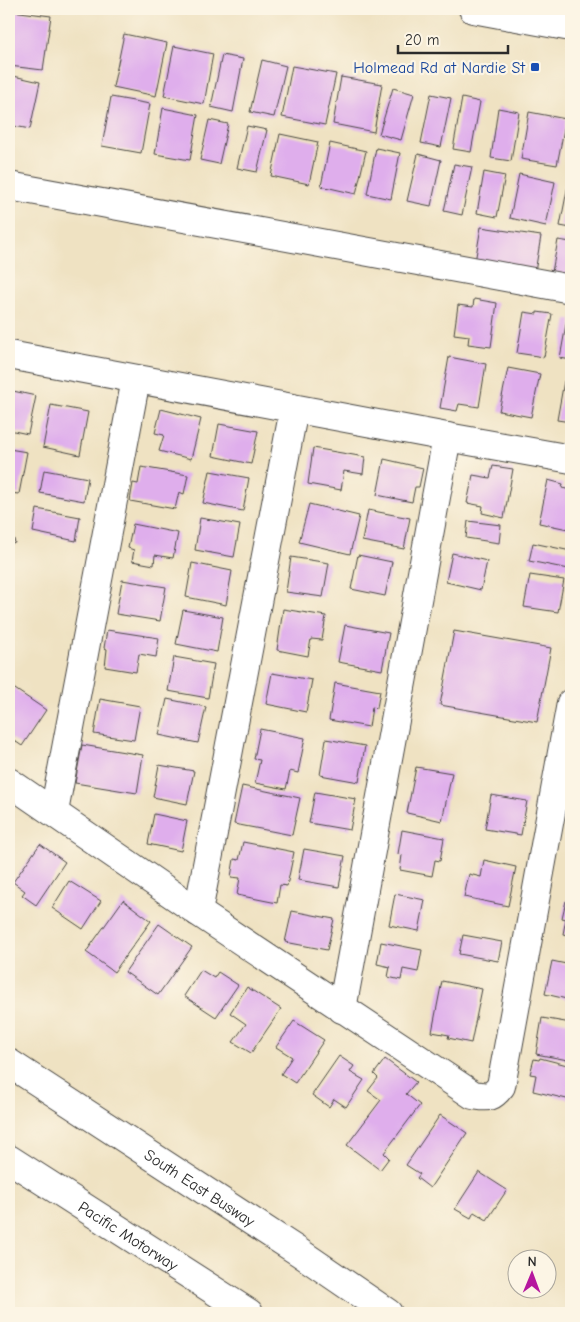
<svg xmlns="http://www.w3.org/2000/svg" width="580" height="1322" viewBox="0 0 580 1322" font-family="'Comic Neue',sans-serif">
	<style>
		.building { fill: #dfaeec }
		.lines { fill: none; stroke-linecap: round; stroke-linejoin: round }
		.minor-casing { stroke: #484642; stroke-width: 30 }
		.highway-casing { stroke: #484642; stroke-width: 30 }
		.minor { stroke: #fff; stroke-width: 28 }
		.highway { stroke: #fff; stroke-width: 28 }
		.transit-dot { fill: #1a4fb4; stroke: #fcf5e5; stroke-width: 2 }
		.labels { text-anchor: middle; stroke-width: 4.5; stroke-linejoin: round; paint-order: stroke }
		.transit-label { font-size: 16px; fill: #164399; stroke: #fcf5e5; text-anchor: end }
		.street-label { font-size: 16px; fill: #2b2b2b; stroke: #fcf5e5 }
	</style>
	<rect width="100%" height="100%" fill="#fcf5e5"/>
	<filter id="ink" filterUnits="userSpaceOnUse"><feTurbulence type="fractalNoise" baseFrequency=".02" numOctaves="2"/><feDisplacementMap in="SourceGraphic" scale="10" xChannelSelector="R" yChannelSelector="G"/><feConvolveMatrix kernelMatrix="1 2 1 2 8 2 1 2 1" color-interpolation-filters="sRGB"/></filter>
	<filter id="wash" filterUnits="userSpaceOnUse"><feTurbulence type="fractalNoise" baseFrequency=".0096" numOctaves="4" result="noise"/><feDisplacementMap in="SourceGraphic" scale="20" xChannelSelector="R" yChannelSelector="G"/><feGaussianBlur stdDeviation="1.12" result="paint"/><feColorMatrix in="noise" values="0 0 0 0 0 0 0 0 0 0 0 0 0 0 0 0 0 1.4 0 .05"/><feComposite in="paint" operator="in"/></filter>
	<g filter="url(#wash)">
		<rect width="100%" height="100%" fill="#efe2c2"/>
		<g id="blocks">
			<path class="building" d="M12 11 51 16 43 70 9 66V35Z
				M124 34 167 43 156 96 113 87Z
				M174 46 213 54 204 104 164 96Z
				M222 55 243 59 233 112 211 107Z
				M262 60 286 66 274 117 250 112Z
				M292 66 336 74 325 125 282 117Z
				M9 75 40 82 30 129 9 125Z
				M341 77 382 84 374 132 333 124Z
				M393 88 414 94 401 140 379 134Z
				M431 94 451 98 441 147 421 143Z
				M111 97 150 104 141 153 102 146Z
				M462 98 480 102 471 152 453 149Z
				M163 108 198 115 190 160 155 154Z
				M498 108 519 112 511 161 491 158Z
				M529 112 566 119 557 165 521 159Z
				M209 120 228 124 219 164 200 160Z
				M247 126 267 130 257 172 237 168Z
				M280 134 318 142 309 184 271 176Z
				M330 143 366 151 356 194 321 186Z
				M376 148 400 153 391 199 367 194Z
				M418 154 441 160 431 206 407 201Z
				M454 164 472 167 462 215 444 211Z
				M484 172 505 176 497 217 477 213Z
				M519 174 555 182 546 226 510 218Z
				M568 185 571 186V228L560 226Z
				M481 227 541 236 535 272 475 262Z
				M558 240 571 242V276L552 272Z
				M474 299 497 303 491 347 468 344 469 336 454 334 458 305 473 307Z
				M524 312 537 314V312L552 314 544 357 517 353Z
				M567 319H571V360L560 358Z
				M449 357 486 364 479 407 459 404 457 411 440 408Z
				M508 368 540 374 531 417 499 411Z
				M564 381 571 382V422L557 420Z
				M13 391 36 396 28 434 9 430V401H11Z
				M51 405 88 412 80 455 43 447Z
				M161 409 201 419 191 459 159 451 164 435 155 433Z
				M219 424 258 431 251 464 213 456Z
				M313 448 365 457 363 474 344 471 341 490 308 484Z
				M9 449 27 452 19 494 9 493Z
				M384 459 423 468 419 487H415L412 502 377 495Z
				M493 466 513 469 504 518 482 513 483 506 467 503 473 475 490 478Z
				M141 467 188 475 184 494 179 492 175 509 130 501 133 483 138 484Z
				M44 470 88 478 84 501 40 493Z
				M210 471 249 478 243 511 203 503Z
				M548 480 563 484 562 488 571 490V514L568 529 539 523Z
				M309 504 359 516 350 554 299 542Z
				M37 509 80 517 76 541 33 532Z
				M368 510 410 518 404 549 362 541Z
				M200 518 240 525 234 557 195 550Z
				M9 521 15 543 9 544Z
				M468 521 501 525 499 543 466 538Z
				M133 524 178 533 173 558 155 555 154 565 132 561 134 550 128 548Z
				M533 543 571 551 569 569 529 561Z
				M452 553 487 561 481 590 446 582Z
				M358 555 392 562 385 596 351 589Z
				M291 557 329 563 323 597 286 592Z
				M192 563 232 571 226 605 186 597Z
				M530 575 564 580 558 612 524 607Z
				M122 580 166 587 160 621 116 614Z
				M283 609 326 616 322 640 311 639 308 656 277 650Z
				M183 610 223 617 217 652 176 644Z
				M345 625 389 633 382 670 338 662Z
				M107 630 159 638 156 657 139 654 136 672 105 667 107 649 104 648Z
				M454 631 551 648 537 722 440 705Z
				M174 657 214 664 208 698 168 691Z
				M272 673 312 680 306 712 266 704Z
				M335 683 380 691 377 708 372 707 369 727 329 720Z
				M9 685 46 710 22 746 9 737Z
				M100 699 140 706 134 740 94 734Z
				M167 699 206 707 198 743 159 735Z
				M260 729 305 738 298 773 290 771 286 789 255 783 260 760 254 759Z
				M326 739 365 746 359 782 320 775Z
				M82 745 143 755 137 793 75 783Z
				M159 765 194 771 187 804 153 797Z
				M416 767 452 773 442 821 407 813Z
				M242 786 300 798 292 835 234 824Z
				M315 792 356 799 350 830 309 823Z
				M491 795 527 801 521 835 485 829Z
				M154 814 187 821 181 851 148 844Z
				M402 830 444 838 440 861 435 860 432 876 400 870 402 855 398 854Z
				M243 842 294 852 287 886 280 885 277 903 237 895 240 878 231 877 234 859 239 860Z
				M40 844 65 862 36 905 22 895 25 891 13 882Z
				M304 849 345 856 339 887 298 880Z
				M484 860 516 867 508 906 464 897 469 874 481 877Z
				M69 881 101 901 83 929 52 908Z
				M395 894 425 900 419 931 389 925Z
				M123 900 151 921 114 972 86 952Z
				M566 901 571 902V936L563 934 566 919 562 918Z
				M292 911 334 919 327 950 285 942Z
				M159 924 192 947 158 995 125 972Z
				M463 935 502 942 498 961 459 954Z
				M381 942 422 950 418 972 403 969 401 980 388 977 390 967 377 964Z
				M552 961 571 965V1000L545 994Z
				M201 970 214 978 218 972 238 985 216 1017 184 996Z
				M442 981 482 989 471 1043 448 1038 449 1035 432 1032Z
				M247 987 281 1009 251 1053 233 1042 246 1024 230 1013Z
				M542 1018 571 1023V1045L568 1060 536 1054Z
				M294 1021 324 1040 295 1083 281 1074 292 1057 276 1047Z
				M339 1056 354 1066 350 1072 364 1080 346 1107 334 1099 329 1107 312 1095Z
				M540 1058 571 1066V1100L533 1091 536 1075 530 1074 534 1059 539 1060Z
				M385 1059 416 1082 406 1094 420 1105 384 1153 389 1158 380 1170 347 1145 381 1100 368 1091 378 1078 374 1074Z
				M440 1115 467 1133 430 1188 417 1178 420 1174 406 1165Z
				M479 1172 507 1190 487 1220 474 1212 471 1218 455 1209Z"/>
		</g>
	</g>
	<g filter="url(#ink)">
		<use href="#blocks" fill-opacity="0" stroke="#484642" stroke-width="1"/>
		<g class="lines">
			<g class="minor-casing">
				<g id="minor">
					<path d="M473 9 571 27"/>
					<path d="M9 186 571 289"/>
					<path d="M9 355 447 437 571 459"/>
					<path d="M9 782 198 912 473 1095C488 1097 491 1099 501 1086L571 703"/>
					<path d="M54 812 136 379"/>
					<path d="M198 912 294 409"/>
					<path d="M342 1009 447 437"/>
					<path id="s1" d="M9 1063 299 1252 388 1313"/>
				</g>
			</g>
			<g class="highway-casing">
				<g id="highway">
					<path id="s2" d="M9 1159 249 1313"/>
				</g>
			</g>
			<use href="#minor" class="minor"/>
			<use href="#highway" class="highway"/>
		</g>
	</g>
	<rect class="transit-dot" x="530" y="62" width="10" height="10" rx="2.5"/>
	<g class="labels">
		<g class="transit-label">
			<text x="525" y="73">Holmead Rd at Nardie St</text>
		</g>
		<g class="street-label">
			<text dy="6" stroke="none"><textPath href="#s1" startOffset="228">South East Busway</textPath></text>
			<text dy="6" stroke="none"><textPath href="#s2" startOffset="142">Pacific Motorway</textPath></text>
		</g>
	</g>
	<rect width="580" height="1322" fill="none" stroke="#fcf5e5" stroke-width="30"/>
	<g transform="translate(532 1274) rotate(1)"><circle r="24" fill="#fcf5e5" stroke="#a8a49b"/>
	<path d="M0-4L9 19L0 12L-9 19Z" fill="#b5179e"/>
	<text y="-8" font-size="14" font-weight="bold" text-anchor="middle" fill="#2b2b2b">N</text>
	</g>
	<path d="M398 45v8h110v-8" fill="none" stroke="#2b2b2b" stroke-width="2.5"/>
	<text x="405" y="45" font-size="15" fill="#2b2b2b" stroke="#fcf5e5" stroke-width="4" paint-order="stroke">20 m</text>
</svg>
